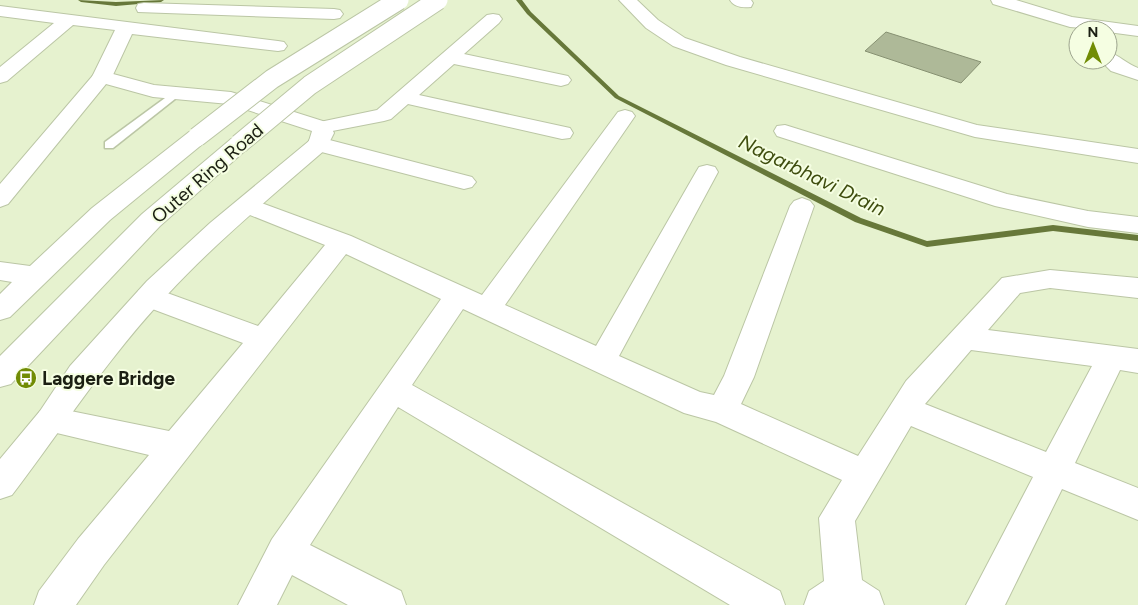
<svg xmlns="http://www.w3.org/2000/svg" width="1138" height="605" viewBox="0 0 1138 605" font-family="Figtree,sans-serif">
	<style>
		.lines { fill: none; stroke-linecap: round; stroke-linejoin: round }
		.stream { fill: #67783a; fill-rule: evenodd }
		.building { fill: #aeb998; stroke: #879172 }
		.lane-casing { stroke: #bbc6a5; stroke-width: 3 }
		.street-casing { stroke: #bbc6a5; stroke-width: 2 }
		.secondary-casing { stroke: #bbc6a5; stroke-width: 2 }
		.highway-casing { stroke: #bbc6a5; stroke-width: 2 }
		.lane { fill: #fff; fill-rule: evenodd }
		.street { fill: #fff; fill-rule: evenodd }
		.secondary { fill: #fff; fill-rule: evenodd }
		.highway { fill: #fff; fill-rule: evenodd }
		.highway-bridge-casing { stroke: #bbc6a5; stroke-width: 21; stroke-linecap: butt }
		.highway-bridge { stroke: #fff; stroke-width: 19 }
		.labels { text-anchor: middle; stroke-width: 4; stroke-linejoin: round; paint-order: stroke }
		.street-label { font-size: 19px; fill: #1b1f13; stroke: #f5fee2 }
		.poi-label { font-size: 19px; font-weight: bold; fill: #1b1f13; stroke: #f5fee2; text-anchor: start }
		.water-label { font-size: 20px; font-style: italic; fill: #3e4d0e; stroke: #f5fee2 }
	</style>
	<rect width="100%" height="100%" fill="#e6f2cf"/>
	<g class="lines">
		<path class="stream" d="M78 0 116 2 164 0 161 2 116 6 81 2Z
			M516 0H522L531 12 619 96 861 218 927 241 1053 225 1138 235V241L1053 231 927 247 855 222 615 98 527 14Z"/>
	</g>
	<path class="building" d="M886 32 981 62 961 83 865 51Z"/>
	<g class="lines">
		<g class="lane-casing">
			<path id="lane" d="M176 90 180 91V95L113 148H105V142Z"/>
		</g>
		<g class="street-casing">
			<path id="street" d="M619 0H637L658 20 685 38 740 57 977 125 1138 149V163L975 137 726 65 673 46 646 28Z
				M730 0H751L753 3 751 7C743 8 734 7 730 0Z
				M991 0H1016L1072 17 1138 26V36L1108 32V30L1070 27 993 4Z
				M144 3 334 9 340 10 343 14 340 18 334 19 138 12 136 8 138 4Z
				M0 6 278 41 284 42 287 46 284 50 278 51 132 34 112 77 109 81H95L92 77 115 30 73 25 7 81 0 83V67L54 23 0 16Z
				M493 14 499 15 502 19 499 23 464 54 568 76 571 80 568 84 561 86 454 64 419 95 570 128 573 133 570 138 562 139 408 104 391 119 384 121 322 133 315 131 311 127 315 123 377 110 487 15Z
				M1108 52C1119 55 1127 64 1138 68V80L1111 71 1100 60H1108Z
				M625 110 632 112 635 116 505 305 596 346 696 172 699 167 707 165 715 167 718 172 619 356 700 392 714 395 724 376 790 206 794 201 802 198 810 201 814 206 754 377 741 404 858 456 906 381 1002 278 1050 270 1138 278V298L1050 288 1020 293 988 330 1138 349V373L1120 370 1075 463 1138 488V520L1062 489 1005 605H966L1033 477 911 426 855 521 862 580 879 591 884 605H804L809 591 824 581 819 518 842 480 716 422 684 413 463 309 412 385 780 591 785 605H730L398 407 310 545 401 591 406 605H348L292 575 277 605H238L272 539 441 299 346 254 104 565 76 605H34L39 591 78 539 149 455 40 429 35 420 40 411 51 407 169 431 243 343 139 304 135 297 139 290 149 287 159 290 258 326 325 245 240 211 236 206 240 201 248 198 256 201 351 236 482 295 618 112ZM971 350 1092 366 1046 452 925 404Z
				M785 125 1007 194 1088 211 1138 217V233L1088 227 995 206 777 136 774 131 777 126Z
				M318 137 472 177 476 182 472 187 464 189 310 149 307 144 310 139Z"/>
		</g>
		<g class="secondary-casing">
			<path id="secondary" d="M102 71 154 85 231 92 329 123 334 133 326 149C272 196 216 242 167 295 109 356 63 428 12 495L0 499V459L40 411 70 366 147 281 210 223 309 141 312 131 229 104 153 97 106 84 8 204 0 207V184L95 73Z"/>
		</g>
		<g class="highway-casing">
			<path id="highway" d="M197 131 205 132 208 137 205 142 110 220 10 317 0 320V294L12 282 0 280V262L30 266 92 208 189 132Z
				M239 137 247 139 250 144 247 149 160 226 11 384 0 387V356L142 214 231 139Z"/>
		</g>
		<use href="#lane" class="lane"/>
		<use href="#street" class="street"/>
		<use href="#secondary" class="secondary"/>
		<use href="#highway" class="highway"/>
		<g class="highway-bridge-casing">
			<path id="highway-bridge" d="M197 137 272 79 399 0
				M239 144 310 85 438 0"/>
		</g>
		<use href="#highway-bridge" class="highway-bridge"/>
	</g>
	<defs>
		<g id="bus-disc" transform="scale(1.125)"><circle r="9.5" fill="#718c04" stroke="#f5fee2"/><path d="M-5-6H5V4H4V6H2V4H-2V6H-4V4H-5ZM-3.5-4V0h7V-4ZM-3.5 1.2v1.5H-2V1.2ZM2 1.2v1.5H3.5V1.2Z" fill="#fff"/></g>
	</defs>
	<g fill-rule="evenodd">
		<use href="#bus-disc" x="26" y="378"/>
	</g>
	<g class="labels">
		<g class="street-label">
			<text transform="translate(207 173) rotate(-41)" y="7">Outer Ring Road</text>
		</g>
		<g class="poi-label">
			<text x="42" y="385">Laggere Bridge</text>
		</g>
		<g class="water-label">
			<text transform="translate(812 175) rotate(26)" y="7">Nagarbhavi Drain</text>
		</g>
	</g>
	<g transform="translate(1093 45)"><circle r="24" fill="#f5fee2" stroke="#9ea58f"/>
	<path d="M0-4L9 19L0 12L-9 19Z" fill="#718c04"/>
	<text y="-8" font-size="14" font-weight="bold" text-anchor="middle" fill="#1b1f13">N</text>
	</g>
</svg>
